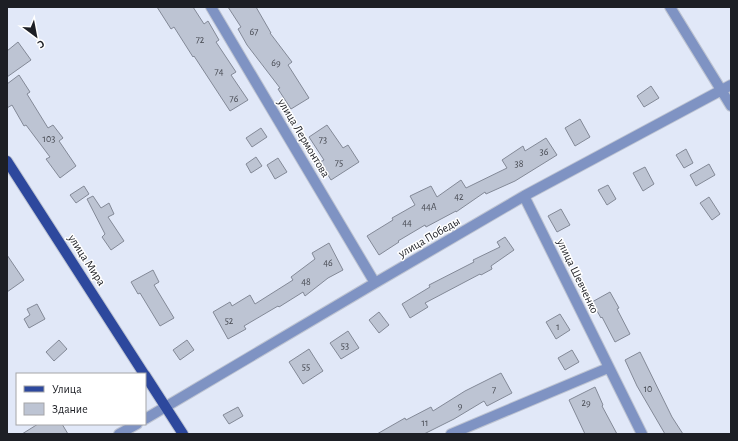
<svg xmlns="http://www.w3.org/2000/svg" width="738" height="441" viewBox="0 0 738 441" font-family="'Alegreya Sans',sans-serif">
	<style>
		.building { fill: #bdc4d3; stroke: #838997 }
		.lines { fill: none; stroke-linecap: round; stroke-linejoin: round }
		.minor-casing { stroke: #bec4d2; stroke-width: 12 }
		.major-casing { stroke: #bec4d2; stroke-width: 12 }
		.minor { stroke: #7f93c3; stroke-width: 10 }
		.major { stroke: #2d489d; stroke-width: 10 }
		.labels { text-anchor: middle; stroke-width: 3; stroke-linejoin: round; paint-order: stroke }
		.number-label { font-size: 10px; fill: #454850 }
		.street-label { font-size: 12px; fill: #1d1f25; stroke: #fff }
	</style>
	<rect width="100%" height="100%" fill="#e1e8f8"/>
	<path class="building" d="M157 7H193L204 24 208 21 219 40 216 42 236 72 231 75 248 100 230 111 194 56 193 57 174 27 171 29Z
		M228 7H256L271 33H270L292 62 288 65 309 98 291 109 278 89 280 88 247 45 238 29 241 27Z
		M18 42 31 60 7 77V51Z
		M19 75 30 92 27 94 48 128 53 125 63 138 59 141 76 166 60 178 46 159 50 157 26 125 24 126 12 105 7 108V84Z
		M651 86 659 98 644 107 637 96Z
		M580 119 590 137 575 146 565 128Z
		M327 125 343 148 348 145 359 162 331 180 320 162 324 160 309 137Z
		M261 128 267 137 252 147 246 138Z
		M546 138 557 155 515 181 486 194 485 192 456 212V211L426 227 425 225 398 241 399 242 379 255 367 236 393 220 392 218 415 205 410 196 431 186 437 197 461 180 466 188 507 168 502 160 523 146 525 151Z
		M686 149 693 163 684 168 676 155Z
		M256 157 262 166 251 173 246 164Z
		M278 158 287 172 275 179 267 165Z
		M709 164 715 175 696 186 690 175Z
		M645 167 654 184 643 191 633 173Z
		M608 185 616 199 607 205 598 190Z
		M84 186 89 194 76 203 70 195Z
		M93 196 101 208 109 203 114 214 108 217 124 241 111 250 102 237 105 234 87 199Z
		M709 197 720 214 712 220 700 203Z
		M561 209 570 225 557 232 548 216Z
		M505 237 514 250 491 266 492 269 481 275 480 274 425 303 428 307 410 318 402 304 430 287 429 285 474 262 473 260 500 247 497 242Z
		M329 243 343 270 328 278 305 296 303 292 279 307 278 306 244 326 246 329 228 339 213 312 230 302 232 306 250 295 255 304 293 280 291 277 315 259 312 253Z
		M7 255 24 280 7 292Z
		M153 270 159 282 154 285 174 318 160 326 140 293 138 294 131 282Z
		M610 292 619 308 617 309 630 334 615 342 602 317 601 318 592 302Z
		M37 304 45 319 29 328 24 319 30 315 27 309Z
		M379 312 389 325 379 333 369 320Z
		M560 314 570 330 556 339 546 322Z
		M348 331 359 348 341 359 330 343Z
		M59 340 67 349 54 361 46 352Z
		M187 340 194 350 180 360 173 350Z
		M309 349 323 371 303 384 289 362Z
		M572 350 579 362 565 370 558 358Z
		M640 352 672 417 683 434H665L637 386 625 360Z
		M501 373 512 393 487 406 484 401 454 419 424 434H377L405 418 406 420 431 407 433 411 465 391Z
		M595 387 603 405 602 406 617 434H585L569 400Z
		M238 407 243 416 229 424 223 415Z
		M38 424H62L68 434H22Z"/>
	<g class="lines">
		<g class="minor-casing">
			<path id="minor" d="M211 7 375 283
				M670 7 731 106
				M524 196 642 434
				M145 419 375 283 524 196 731 85
				M119 434 137 424
				M451 434 608 368"/>
		</g>
		<g class="major-casing">
			<path id="major" d="M7 161 144 374
				M145 375 183 434"/>
		</g>
		<use href="#minor" class="minor"/>
		<use href="#major" class="major"/>
	</g>
	<g class="labels">
		<g class="number-label">
			<text x="254" y="35">67</text>
			<text x="200" y="43">72</text>
			<text x="276" y="66">69</text>
			<text x="219" y="75">74</text>
			<text x="234" y="102">76</text>
			<text x="49" y="142">103</text>
			<text x="323" y="143">73</text>
			<text x="544" y="155">36</text>
			<text x="339" y="166">75</text>
			<text x="519" y="167">38</text>
			<text x="459" y="200">42</text>
			<text x="429" y="210">44А</text>
			<text x="407" y="226">44</text>
			<text x="328" y="266">46</text>
			<text x="306" y="285">48</text>
			<text x="229" y="324">52</text>
			<text x="558" y="330">1</text>
			<text x="345" y="349">53</text>
			<text x="306" y="370">55</text>
			<text x="648" y="392">10</text>
			<text x="494" y="393">7</text>
			<text x="586" y="406">29</text>
			<text x="460" y="409">9</text>
			<text x="425" y="426">11</text>
		</g>
		<g class="street-label">
			<text transform="translate(304 138) rotate(59)" y="4">улица Лермонтова</text>
			<text transform="translate(429 237) rotate(-30)" y="4">улица Победы</text>
			<text transform="translate(87 260) rotate(57)" y="4">улица Мира</text>
			<text transform="translate(578 276) rotate(64)" y="4">улица Шевченко</text>
		</g>
	</g>
	<rect width="738" height="441" fill="none" stroke="#1d1f25" stroke-width="16"/>
	<rect x="16" y="373" width="130" height="52" fill="#ffffff" stroke="#a5a5a8"/>
	<rect x="24" y="386" width="20" height="6" fill="#2d489d" stroke="#a5a5a8"/>
	<text x="52" y="393" font-size="12" fill="#1d1f25">Улица</text>
	<rect x="24" y="403" width="20" height="12" fill="#bdc4d3" stroke="#a5a5a8"/>
	<text x="52" y="413" font-size="12" fill="#1d1f25">Здание</text>
	<g transform="translate(36 36) rotate(148)" stroke="#ffffff" stroke-width="3" paint-order="stroke">
	<path d="M0-3L7 15L0 10L-7 15Z" fill="#1d1f25"/>
	<text y="-6" font-size="11" font-weight="bold" text-anchor="middle" fill="#1d1f25">С</text>
	</g>
</svg>
